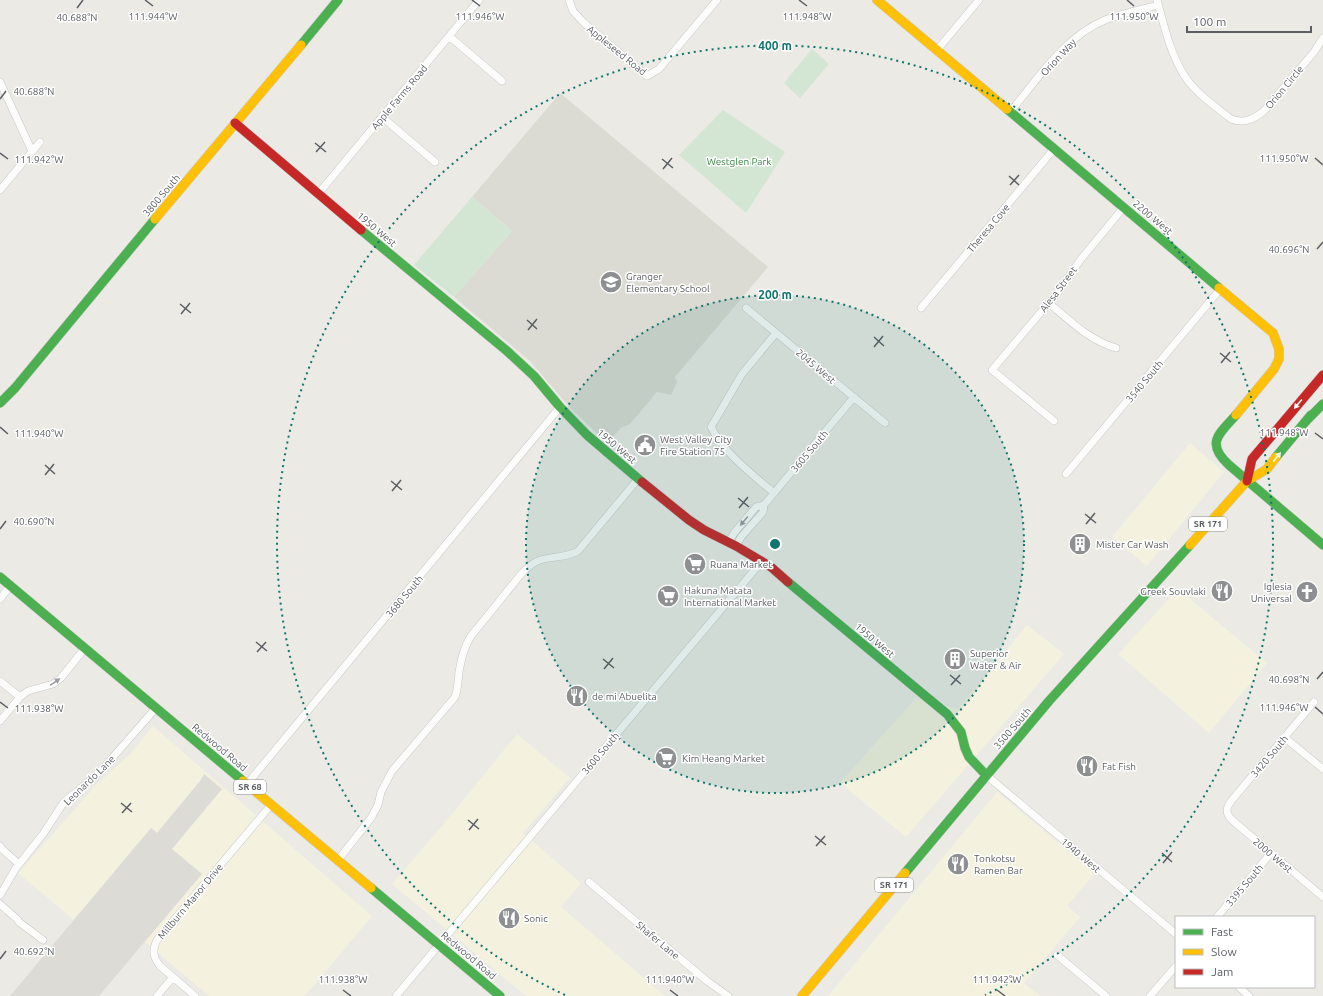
<svg xmlns="http://www.w3.org/2000/svg" width="1323" height="996" viewBox="0 0 1323 996" font-family="Ubuntu,sans-serif">
	<style>
		.commercial { fill: #f4f1de }
		.industrial { fill: #dcdbd6 }
		.education { fill: #dbdad3 }
		.green { fill: #d3e6d3 }
		.lines { fill: none; stroke-linecap: round; stroke-linejoin: round }
		.street-casing { stroke: #c7c7c7; stroke-width: 8 }
		.fast-casing { stroke: #c9c8c8; stroke-width: 10 }
		.slow-casing { stroke: #c9c8c8; stroke-width: 10 }
		.jam-casing { stroke: #c9c8c8; stroke-width: 10 }
		.street { stroke: #fcfcfb; stroke-width: 7 }
		.fast { stroke: #4caf50; stroke-width: 9 }
		.slow { stroke: #ffc107; stroke-width: 9 }
		.jam { stroke: #c62828; stroke-width: 9 }
		.oneway { fill: #f6fbf6 }
		.oneway2 { fill: #9b9da0 }
		.ticks { fill: none; stroke: #5b5e63; stroke-width: 1.5 }
		.ring { fill: none; stroke: #0f766e; stroke-width: 2; stroke-dasharray: 2 4 }
		.labels { text-anchor: middle; stroke-width: 3; stroke-linejoin: round; paint-order: stroke }
		.shield { fill: #fff; stroke: #8c8e92; stroke-width: 1 }
		.shield-label { font-size: 9px; font-weight: bold; fill: #5b5e63 }
		.street-label { font-size: 10px; fill: #5b5e63; stroke: #fff }
		.park-label { font-size: 10px; fill: #3a8345; stroke: #fff }
		.poi-label { font-size: 10px; fill: #5b5e63; stroke: #fff; text-anchor: start }
		.ticks-label { font-size: 10px; text-anchor: middle; fill: #5b5e63; stroke: #fff; stroke-width: 3; stroke-linejoin: round; paint-order: stroke }
		.centre { fill: #0f766e; stroke: #fff; stroke-width: 2 }
		.ring-label { font-size: 12px; text-anchor: middle; font-weight: bold; fill: #0f766e; stroke: #fff; stroke-width: 3; stroke-linejoin: round; paint-order: stroke }
	</style>
	<rect width="100%" height="100%" fill="#ebeae5"/>
	<path class="commercial" d="M1190 443 1224 472 1147 566 1112 537Z
		M1178 589 1267 663 1209 733 1118 654Z
		M1027 625 1064 654 906 837 840 783 916 698 958 709Z
		M153 726 372 916 305 996H209L145 942 99 996H10L74 920 18 873 96 785 130 754Z
		M517 734 570 778 523 833 581 883 561 907 665 996H526L392 884 447 820Z
		M997 792 1095 873 1067 906 1080 917 1024 983 1040 996H828Z"/>
	<path class="industrial" d="M204 774 222 789 172 849 202 874 99 996H10L151 828 157 833 200 781Z"/>
	<path class="education" d="M560 93 768 267 675 377 677 382 671 395 657 392 630 424 621 428 607 443 572 410 530 361 454 297 512 231 472 197Z"/>
	<path class="green" d="M812 49 829 64 800 98 784 83Z
		M723 110 785 152 746 213 679 155Z
		M472 197 512 231 454 297 414 265Z"/>
	<g class="lines">
		<g class="street-casing">
			<path id="street" d="M569 0 573 11 584 23 647 76 659 69 717 0
				M1157 0C1164 25 1170 53 1184 75 1195 93 1215 106 1231 119 1244 124 1254 119 1264 111L1314 52 1323 38
				M449 36 502 81
				M937 50 979 0
				M0 82 32 151
				M1010 112C1038 79 1064 37 1105 20 1122 13 1141 10 1158 5
				M382 117 435 162
				M0 190 40 142
				M318 194 479 0
				M1049 303C1070 321 1089 340 1116 348
				M746 308 885 423
				M921 308 1054 149
				M1054 421 992 370 1058 292 1081 259 1124 207
				M1066 474 1221 288
				M774 493C751 473 725 454 711 427L742 374 776 333
				M729 542 734 533 756 507 764 505
				M736 546 741 537 763 512 764 505 854 397
				M0 599 10 586
				M0 681 20 697
				M1314 702 1232 800C1226 807 1225 813 1232 820L1323 897
				M0 721 20 697 28 691 53 684 61 678 85 648
				M1284 737 1323 769
				M986 775 1176 934
				M247 784 560 407
				M0 846 2 849 19 864
				M338 860 371 818 378 805 381 792 392 771 455 697C458 689 458 681 459 672 461 659 464 647 471 636L522 573C527 568 533 562 540 560 553 556 567 558 578 551L638 479
				M589 882 707 981 728 996
				M0 895 16 868 43 834 64 802 92 779 106 765 156 708
				M0 904 17 919 19 922 43 940
				M1217 917 1271 853
				M1057 955 1106 996
				M1239 987 1249 996
				M157 996 173 977
				M195 996 160 966C153 957 152 950 157 940L271 805
				M396 996 762 561
				M1150 996 1176 966"/>
		</g>
		<g class="fast-casing">
			<path id="fast" d="M301 45 338 0
				M1007 109 1219 288
				M361 230 507 351 534 376 560 407 587 435 642 482
				M0 403 15 388 155 219
				M1236 415C1219 434 1205 443 1229 465L1323 545
				M1306 421 1323 404
				M1276 457 1311 415
				M0 577 243 781
				M788 582 947 714 961 732 965 748 969 757 986 775
				M905 873 1049 701 1190 545
				M371 888 500 996"/>
		</g>
		<g class="slow-casing">
			<path id="slow" d="M877 0 1007 109
				M155 219 301 45
				M1219 288 1273 333 1279 349V359L1274 369 1236 415
				M1190 545 1247 481 1267 469 1276 457
				M243 781 371 888
				M802 996 905 873"/>
		</g>
		<g class="jam-casing">
			<path id="jam" d="M235 123 361 230
				M1247 481 1252 459 1323 375
				M642 482 689 520 704 530 736 546 771 567 788 582"/>
		</g>
		<use href="#street" class="street"/>
		<use href="#fast" class="fast"/>
		<use href="#slow" class="slow"/>
		<use href="#jam" class="jam"/>
	</g>
	<defs><path id="oneway-solid" d="M-6-.8H1V-3.2L6.5 0L1 3.2V.8H-6Z"/></defs>
	<g class="oneway">
		<use href="#oneway-solid" transform="translate(1298 404) rotate(130)"/>
		<use href="#oneway-solid" transform="translate(1277 457) rotate(-51)"/>
	</g>
	<g class="oneway2">
		<use href="#oneway-solid" transform="translate(744 521) rotate(130)"/>
		<use href="#oneway-solid" transform="translate(55 682) rotate(-34)"/>
	</g>
	<path class="ticks" d="M145 0 153 6M472 0 480 6M799 0 807 6M1127 0 1134 6M77 8 83 0M0 99 6 91M315 143 326 152M316 152 325 142M0 153 8 159M1315 158 1323 165M662 159 673 168M663 169 672 158M1009 176 1019 185M1010 185 1019 175M1317 249 1323 242M180 304 191 313M181 314 190 303M527 320 537 329M528 330 537 319M874 337 884 346M874 347 883 336M1220 353 1231 362M1221 363 1230 352M0 427 8 434M1315 433 1323 439M45 465 55 474M45 475 54 464M391 481 402 490M392 491 401 480M738 498 749 507M739 508 748 497M1085 514 1096 523M1086 524 1095 513M0 529 6 521M256 642 267 651M257 652 266 642M603 659 614 668M604 669 613 658M950 675 961 684M1317 679 1323 672M951 685 960 675M0 702 8 708M1315 707 1323 714M121 803 132 812M122 813 131 803M468 820 479 829M469 830 478 819M815 836 826 845M816 846 825 836M1162 853 1172 862M1163 863 1172 852M0 959 6 951M343 990 351 996M670 990 678 996M997 990 1005 996"/>
	<circle cx="775" cy="544" r="249" fill="#0f766e" fill-opacity=".12"/>
	<g class="ring">
		<circle cx="775" cy="544" r="249"/>
		<path d="M565 995A498 498 0 1 1 985 995"/>
	</g>
	<defs>
		<g id="school-disc" transform="scale(1.15)"><circle r="9.5" fill="#8d8f90" stroke="#fff"/><path d="M0-5L7-2L0 1L-7-2ZM-4 1L0 2.5L4 1V4Q0 6-4 4Z" fill="#fff"/></g>
		<g id="civic-disc" transform="scale(1.15)"><circle r="9.5" fill="#8d8f90" stroke="#fff"/><path d="M-.6-6.5H3V-4.5H.6V-3L4-1V1h2V6H-6V1h2V-1L-.6-3ZM-1.2 2.5V6h2.4V2.5Z" fill="#fff"/></g>
		<g id="building-disc" transform="scale(1.15)"><circle r="9.5" fill="#8d8f90" stroke="#fff"/><path d="M-4-6H4V6H1V3H-1V6H-4ZM-2.5-4.3h1.7v1.8h-1.7ZM.8-4.3h1.7v1.8H.8ZM-2.5-1h1.7V.8h-1.7ZM.8-1h1.7V.8H.8Z" fill="#fff"/></g>
		<g id="supermarket-disc" transform="scale(1.15)"><circle r="9.5" fill="#8d8f90" stroke="#fff"/><path d="M-6-5.5h2.5l.6 2H6L4.5 2H-2.5L-4.4-4H-6ZM-1.5 3.2a1.3 1.3 0 1 0 .1 0ZM3 3.2a1.3 1.3 0 1 0 .1 0Z" fill="#fff"/></g>
		<g id="restaurant-disc" transform="scale(1.15)"><circle r="9.5" fill="#8d8f90" stroke="#fff"/><path d="M-5-6h1v4h1v-4h1v4h1v-4h1v5L-1.5 .5V6h-2V.5L-5-1ZM5-6V6H3V1.5H1.5Q1.5-4 5-6Z" fill="#fff"/></g>
		<g id="church-disc" transform="scale(1.15)"><circle r="9.5" fill="#8d8f90" stroke="#fff"/><path d="M-1.2-6h2.4v3.5h3.3v2.4h-3.3V6h-2.4V-.1h-3.3v-2.4h3.3Z" fill="#fff"/></g>
	</defs>
	<g fill-rule="evenodd">
		<use href="#school-disc" x="611" y="282"/>
		<use href="#civic-disc" x="645" y="445"/>
		<use href="#building-disc" x="1080" y="544"/>
		<use href="#supermarket-disc" x="695" y="564"/>
		<use href="#restaurant-disc" x="1222" y="591"/>
		<use href="#church-disc" x="1307" y="592"/>
		<use href="#supermarket-disc" x="668" y="596"/>
		<use href="#building-disc" x="955" y="659"/>
		<use href="#restaurant-disc" x="577" y="696"/>
		<use href="#supermarket-disc" x="666" y="758"/>
		<use href="#restaurant-disc" x="1087" y="766"/>
		<use href="#restaurant-disc" x="958" y="864"/>
		<use href="#restaurant-disc" x="509" y="918"/>
	</g>
	<g class="labels">
		<g class="shield">
			<rect x="1189" y="517" width="38" height="14" rx="3"/>
			<rect x="234" y="780" width="32" height="14" rx="3"/>
			<rect x="875" y="878" width="38" height="14" rx="3"/>
		</g>
		<g class="shield-label">
			<text x="1208" y="527">SR 171</text>
			<text x="250" y="790">SR 68</text>
			<text x="894" y="888">SR 171</text>
		</g>
		<g class="street-label">
			<text transform="translate(617 50) rotate(39)" y="4">Appleseed Road</text>
			<text transform="translate(1058 57) rotate(-47)" y="4">Orion Way</text>
			<text transform="translate(1284 87) rotate(-50)" y="4">Orion Circle</text>
			<text transform="translate(399 97) rotate(-50)" y="4">Apple Farms Road</text>
			<text transform="translate(161 195) rotate(-50)" y="4">3800 South</text>
			<text transform="translate(1153 217) rotate(40)" y="4">2200 West</text>
			<text transform="translate(988 228) rotate(-50)" y="4">Theresa Cove</text>
			<text transform="translate(377 229) rotate(40)" y="4">1950 West</text>
			<text transform="translate(1058 289) rotate(-53)" y="4">Alesa Street</text>
			<text transform="translate(816 366) rotate(40)" y="4">2045 West</text>
			<text transform="translate(1144 381) rotate(-50)" y="4">3540 South</text>
			<text transform="translate(617 446) rotate(40)" y="4">1950 West</text>
			<text transform="translate(809 451) rotate(-50)" y="4">3605 South</text>
			<text transform="translate(404 596) rotate(-50)" y="4">3680 South</text>
			<text transform="translate(875 640) rotate(40)" y="4">1950 West</text>
			<text transform="translate(1012 728) rotate(-49)" y="4">3500 South</text>
			<text transform="translate(220 747) rotate(40)" y="4">Redwood Road</text>
			<text transform="translate(600 753) rotate(-50)" y="4">3600 South</text>
			<text transform="translate(1269 756) rotate(-50)" y="4">3420 South</text>
			<text transform="translate(89 780) rotate(-44)" y="4">Leonardo Lane</text>
			<text transform="translate(1081 855) rotate(40)" y="4">1940 West</text>
			<text transform="translate(1273 855) rotate(40)" y="4">2000 West</text>
			<text transform="translate(1244 885) rotate(-50)" y="4">3395 South</text>
			<text transform="translate(190 901) rotate(-50)" y="4">Millburn Manor Drive</text>
			<text transform="translate(658 940) rotate(40)" y="4">Shafer Lane</text>
			<text transform="translate(469 955) rotate(40)" y="4">Redwood Road</text>
		</g>
		<g class="park-label">
			<text x="739" y="165">Westglen Park</text>
		</g>
		<g class="poi-label">
			<text x="626" y="280">Granger<tspan x="626" dy="12">Elementary School</tspan></text>
			<text x="660" y="443">West Valley City<tspan x="660" dy="12">Fire Station 75</tspan></text>
			<text x="1096" y="548">Mister Car Wash</text>
			<text x="710" y="568">Ruana Market</text>
			<text x="1292" y="590" text-anchor="end">Iglesia<tspan x="1292" dy="12">Universal</tspan></text>
			<text x="684" y="594">Hakuna Matata<tspan x="684" dy="12">International Market</tspan></text>
			<text x="1206" y="595" text-anchor="end">Greek Souvlaki</text>
			<text x="970" y="657">Superior<tspan x="970" dy="12">Water &amp; Air</tspan></text>
			<text x="592" y="700">de mi Abuelita</text>
			<text x="682" y="762">Kim Heang Market</text>
			<text x="1102" y="770">Fat Fish</text>
			<text x="974" y="862">Tonkotsu<tspan x="974" dy="12">Ramen Bar</tspan></text>
			<text x="524" y="922">Sonic</text>
		</g>
	</g>
	<g class="ticks-label">
		<text x="153" y="20">111.944°W</text>
		<text x="480" y="20">111.946°W</text>
		<text x="807" y="20">111.948°W</text>
		<text x="1134" y="20">111.950°W</text>
		<text x="77" y="21">40.688°N</text>
		<text x="34" y="95">40.688°N</text>
		<text x="1284" y="162">111.950°W</text>
		<text x="39" y="163">111.942°W</text>
		<text x="1289" y="253">40.696°N</text>
		<text x="1284" y="436">111.948°W</text>
		<text x="39" y="437">111.940°W</text>
		<text x="34" y="525">40.690°N</text>
		<text x="1289" y="683">40.698°N</text>
		<text x="1284" y="711">111.946°W</text>
		<text x="39" y="712">111.938°W</text>
		<text x="34" y="955">40.692°N</text>
		<text x="343" y="983">111.938°W</text>
		<text x="670" y="983">111.940°W</text>
		<text x="997" y="983">111.942°W</text>
	</g>
	<circle cx="775" cy="544" r="6" class="centre"/>
	<g class="ring-label">
		<text x="775" y="50">400 m</text>
		<text x="775" y="299">200 m</text>
	</g>
	<rect x="1175" y="916" width="140" height="72" fill="#ffffff" stroke="#bdbfc1"/>
	<rect x="1183" y="929" width="20" height="6" fill="#4caf50" stroke="#bdbfc1"/>
	<text x="1211" y="936" font-size="12" fill="#5b5e63">Fast</text>
	<rect x="1183" y="949" width="20" height="6" fill="#ffc107" stroke="#bdbfc1"/>
	<text x="1211" y="956" font-size="12" fill="#5b5e63">Slow</text>
	<rect x="1183" y="969" width="20" height="6" fill="#c62828" stroke="#bdbfc1"/>
	<text x="1211" y="976" font-size="12" fill="#5b5e63">Jam</text>
	<path d="M1187 26v6h124v-6" fill="none" stroke="#5b5e63" stroke-width="2"/>
	<text x="1193" y="26" font-size="12" fill="#5b5e63" stroke="#ffffff" stroke-width="3" paint-order="stroke">100 m</text>
</svg>
